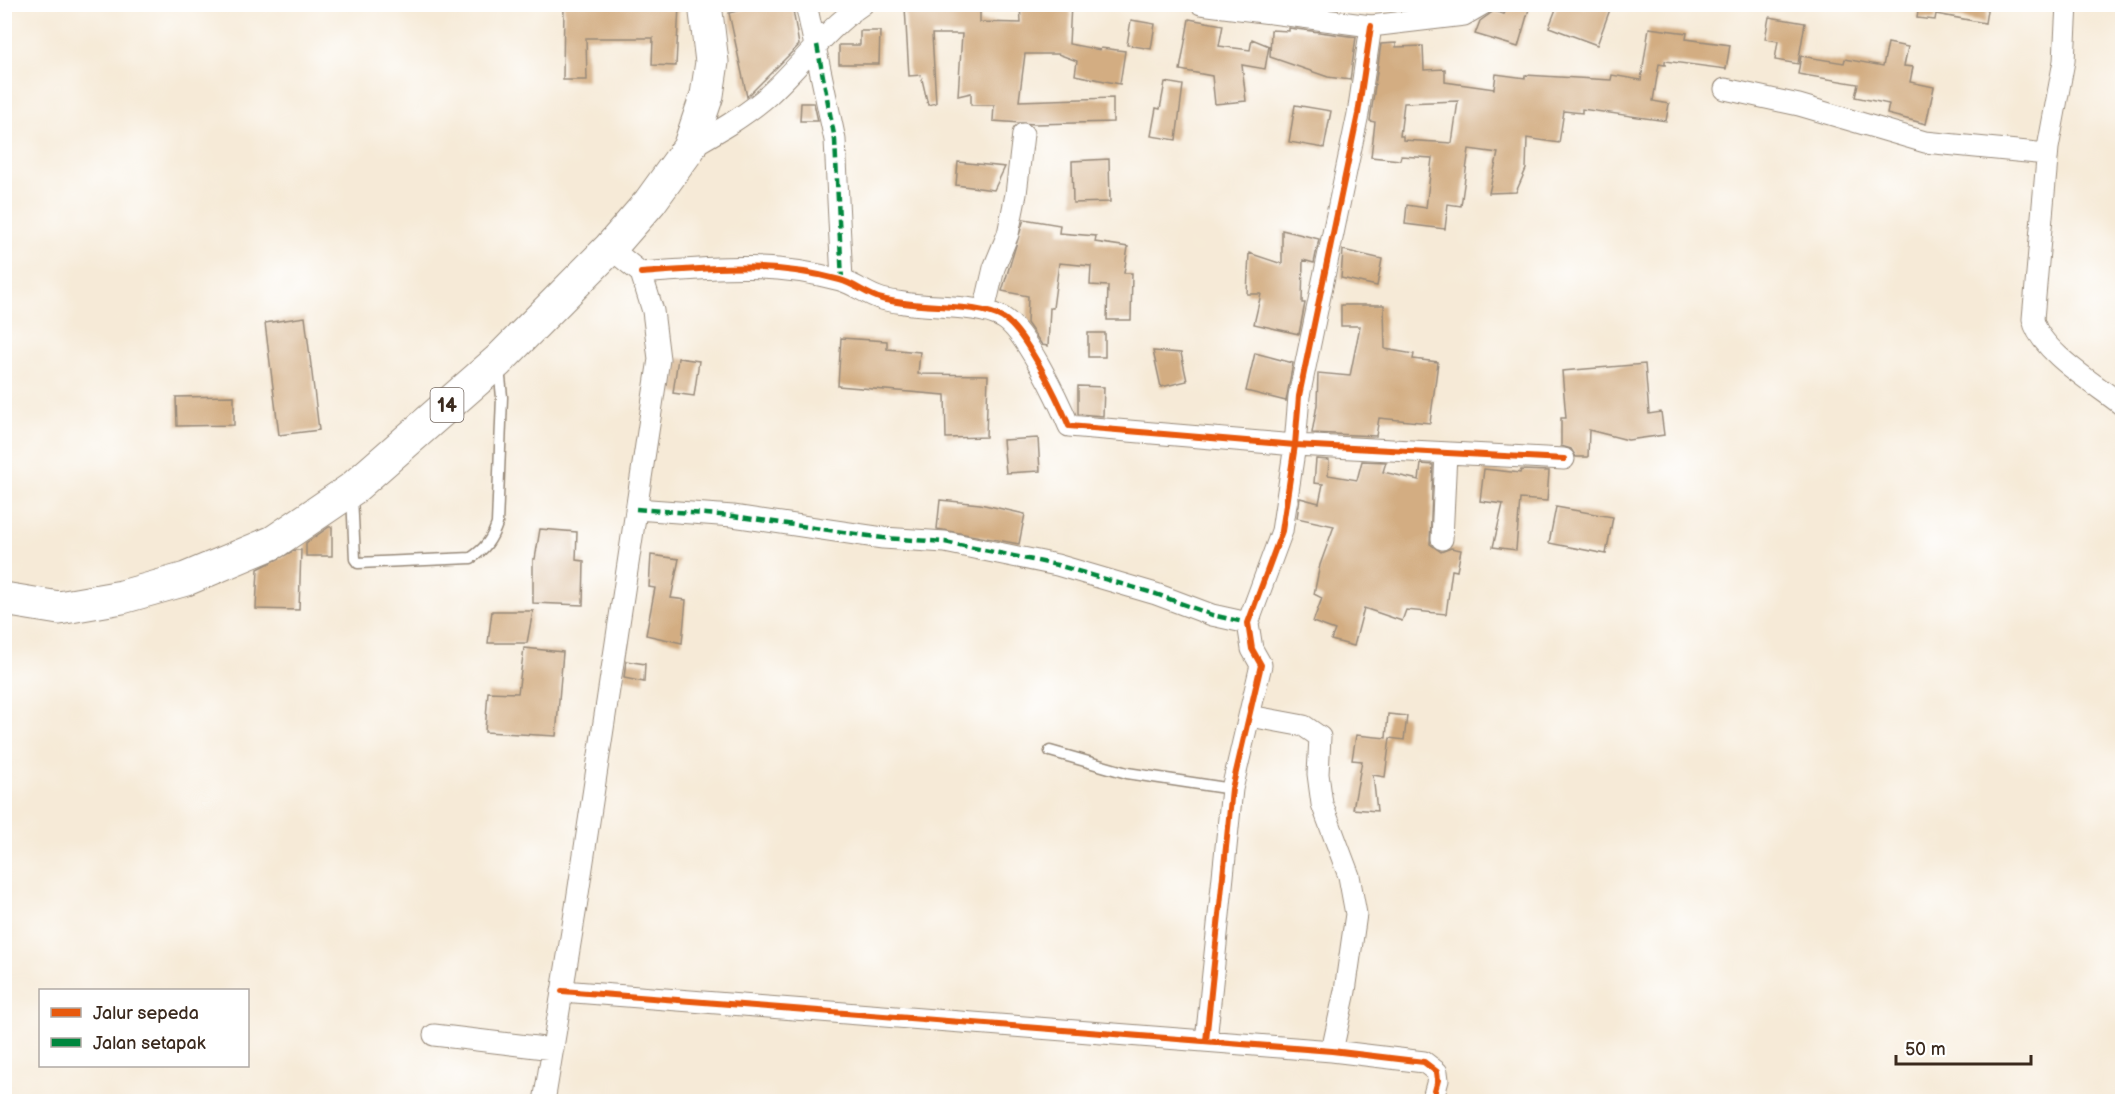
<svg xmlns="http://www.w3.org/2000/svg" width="2127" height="1106" viewBox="0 0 2127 1106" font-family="'Balsamiq Sans',sans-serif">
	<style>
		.building { fill: #d3ad82; fill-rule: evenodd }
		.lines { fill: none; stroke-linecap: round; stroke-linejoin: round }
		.lane-casing { stroke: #988a7a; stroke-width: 13 }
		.street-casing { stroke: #988a7a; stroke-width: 23 }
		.highway-casing { stroke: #988a7a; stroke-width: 35 }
		.lane { stroke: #fff; stroke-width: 10 }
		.street { stroke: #fff; stroke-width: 21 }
		.highway { stroke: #fff; stroke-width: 33 }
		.quiet { stroke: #00873e; stroke-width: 4.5; stroke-dasharray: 9 4.5; stroke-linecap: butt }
		.cycleway-casing { stroke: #fff; stroke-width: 10 }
		.cycleway { stroke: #e8590c; stroke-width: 6 }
		.labels { text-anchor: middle; stroke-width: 6; stroke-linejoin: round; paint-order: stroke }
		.shield { fill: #fff; stroke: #766a62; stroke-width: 1.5 }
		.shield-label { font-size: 20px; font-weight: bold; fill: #3b2a1e }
	</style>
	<rect width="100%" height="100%" fill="#fff"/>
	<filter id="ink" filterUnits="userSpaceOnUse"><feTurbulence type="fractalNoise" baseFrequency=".0167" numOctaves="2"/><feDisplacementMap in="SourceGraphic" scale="12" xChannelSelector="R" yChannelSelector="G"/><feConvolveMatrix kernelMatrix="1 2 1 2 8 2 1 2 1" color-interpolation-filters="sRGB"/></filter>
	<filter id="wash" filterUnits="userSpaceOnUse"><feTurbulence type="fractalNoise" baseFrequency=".008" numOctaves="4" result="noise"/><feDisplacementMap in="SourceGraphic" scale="24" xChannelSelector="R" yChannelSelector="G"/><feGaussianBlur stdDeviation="1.35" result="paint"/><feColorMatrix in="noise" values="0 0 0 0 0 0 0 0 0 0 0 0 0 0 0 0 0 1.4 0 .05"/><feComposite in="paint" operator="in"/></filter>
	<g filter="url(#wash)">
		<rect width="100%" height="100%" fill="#f6ead7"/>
		<g id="blocks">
			<path class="building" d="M564 4 679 5 676 66 652 65 653 38H586L587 80H563Z
				M764 4H792L799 45 747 97 729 13Z
				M957 4V7H980V22L1021 23 1020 4H1071L1069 44 1100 50 1101 48 1125 51 1120 84 1075 75 1077 61 1058 54H1025L1019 101 1113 98V122L1035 124 993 121 994 105H971V93L958 96 962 34H932L936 103 928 105 921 75 909 76 905 7Z
				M1510 4 1529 9 1518 47 1475 34 1480 21 1494 11 1504 14Z
				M1558 4H1575L1585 8 1587 4H1612L1597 45 1549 27Z
				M1919 4H1988L1985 23 1936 14 1935 20 1917 18Z
				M1769 17 1805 23 1798 64 1775 60 1778 41 1765 39Z
				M1189 19 1223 25 1219 46 1250 50 1252 39 1269 46 1265 69 1242 65 1246 101 1215 104 1212 76 1180 70Z
				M1131 20 1155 24 1151 49 1127 45Z
				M1289 28 1356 37 1350 80 1328 77 1270 57 1271 30 1289 31Z
				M1649 28 1687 33 1686 39 1730 45 1726 69 1665 61V65L1659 64 1653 101 1669 104 1666 121 1582 109V113L1564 111 1559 143 1527 138 1526 169 1516 192 1489 193 1498 153 1469 149 1461 206 1448 204 1445 229 1405 224 1407 205 1426 208 1432 158 1401 156 1400 160 1371 157 1375 122 1370 121 1381 44 1396 43V47L1423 46 1424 70 1445 69V82L1494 89 1496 74 1525 78V75L1611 80 1612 75 1641 80ZM1458 101 1452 143 1403 140V136H1400L1404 103Z
				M860 31H880L879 64H839V45H860Z
				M1888 43 1908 47 1904 66 1913 67 1910 82 1934 87 1926 124 1887 114 1889 104 1855 97 1858 84 1798 74 1801 56 1844 63 1845 59 1883 66Z
				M1165 82 1183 85 1176 140 1151 136 1156 108 1160 109Z
				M801 103H814L818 121H800Z
				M1295 105 1331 111 1324 148 1289 142Z
				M1109 159 1110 202 1073 203 1072 161Z
				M958 162 1005 167 994 190 956 185Z
				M1024 219 1060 225 1059 233 1096 236 1095 242 1128 247 1124 273H1132L1131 320H1107L1108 286 1090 285 1091 266 1059 263 1053 308H1050L1048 346 1042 345 1027 323 1028 296 1002 291Z
				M1282 230 1319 239 1314 263 1303 260 1302 303H1305L1299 334 1254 324 1261 294H1247L1249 253 1282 264Z
				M1343 250 1382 259 1377 286 1341 278Z
				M1341 305H1384L1385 349 1414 354 1413 359 1438 362 1430 423 1379 418 1376 436 1312 433 1317 405 1318 373 1350 376 1360 326H1341Z
				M305 317 319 430 279 435 265 323Z
				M1088 333H1105V357H1088Z
				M841 338 887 341V349L920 352 918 374 988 375 986 437 946 438 945 395 838 386Z
				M1153 351 1181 353 1187 381 1161 387Z
				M1255 353 1293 363 1286 401 1246 391Z
				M678 358 699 361 694 396 673 393Z
				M1645 364 1649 414 1661 412 1664 435 1628 440 1589 430 1588 457H1576L1571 449 1561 446V418H1566L1562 371Z
				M1078 386 1104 387 1103 416 1078 414Z
				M234 396V425L177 426 176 397Z
				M1038 438 1040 471 1006 473 1003 440Z
				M1316 459 1329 460 1328 475 1357 480 1362 461 1386 462 1383 472 1419 480 1421 464 1433 465 1430 544 1441 552 1451 548 1461 550 1457 571 1452 570 1446 614 1406 610 1402 621 1364 608 1354 646 1331 640 1335 630 1313 622 1322 598 1314 594 1320 565 1334 526 1297 518 1300 498 1319 503 1323 484 1314 483Z
				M1484 469 1520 473 1521 470 1549 471 1547 501 1520 499 1516 550 1493 547 1503 504 1480 501Z
				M940 500 980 504 1025 514 1019 544 937 529Z
				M1556 507 1613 517 1606 554 1549 543Z
				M329 527H332V556H306V543Z
				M540 529 577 532 576 560 584 561 583 605 533 603V559H535Z
				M295 550H301L299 610 256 609 258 569Z
				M651 555 679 559 671 598 686 600 682 643 646 635 655 588 649 587Z
				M492 611H533L527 643H488Z
				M524 648 563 652 556 736 485 732 488 692 518 693Z
				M626 661 645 664 644 682 624 678Z
				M1388 714 1407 716 1404 740 1390 738 1385 777 1373 775 1377 811 1353 809 1362 761 1352 760 1356 735 1386 738Z"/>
		</g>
	</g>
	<g filter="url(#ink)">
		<use href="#blocks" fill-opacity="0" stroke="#988a7a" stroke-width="1.5"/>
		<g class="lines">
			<g class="lane-casing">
				<path id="lane" d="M352 496 355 559 358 563 471 558C485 549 492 539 497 524L502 397 499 368
					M1050 751 1127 773 1232 789"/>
			</g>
			<g class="street-casing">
				<path id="street" d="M806 4 835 140 842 280
					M1201 4 1371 26 1464 15 1483 4
					M2067 4 2064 61 2048 148 2033 319C2039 351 2097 385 2122 405
					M1725 89 1799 105 1925 142 2047 154
					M689 148C715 133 740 119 763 100 798 70 824 30 863 4
					M641 273C709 268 774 261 840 280 855 284 867 295 882 299 889 301 897 302 904 303 933 308 979 304 1003 318 1025 330 1059 402 1069 426L1295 445 1564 459
					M984 311 994 268 1008 234 1016 194 1023 134
					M636 509 733 516 883 538 945 542 1057 565 1156 594 1212 615 1248 623
					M1442 539 1446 453
					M1250 716 1304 726 1320 737 1318 774 1322 804 1349 876 1356 914 1345 991 1332 1051
					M562 991 1332 1051 1424 1062 1437 1072 1438 1080 1432 1102
					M434 1035 553 1049
					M1206 1041 1232 789 1261 665 1252 649 1248 623 1282 531 1295 445 1299 396 1358 114 1371 26
					M544 1102 576 907 659 359 653 311 641 273 610 248"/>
			</g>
			<g class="highway-casing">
				<path id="highway" d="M4 599 59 608 122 597 186 579 274 542 352 489 498 361 610 248 650 202 689 148 707 95 712 62 705 4"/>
			</g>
			<use href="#lane" class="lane"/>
			<use href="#street" class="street"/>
			<use href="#highway" class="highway"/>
			<path class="quiet" d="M817 45 835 140 842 280
				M636 509 733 516 883 538 945 542 1057 565 1156 594 1212 615 1248 623"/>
			<g class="cycleway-casing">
				<path id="cycleway" d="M641 273C709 268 774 261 840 280 855 284 867 295 882 299 889 301 897 302 904 303 933 308 979 304 1003 318 1025 330 1059 402 1069 426L1295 445 1564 459
					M562 991 1332 1051 1424 1062 1437 1072 1438 1080 1432 1102
					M1206 1041 1232 789 1261 665 1252 649 1248 623 1282 531 1295 445 1299 396 1358 114 1371 26"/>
			</g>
			<use href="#cycleway" class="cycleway"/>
		</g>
	</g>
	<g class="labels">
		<rect class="shield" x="430.5" y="388" width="33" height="34" rx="4.5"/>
		<g class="shield-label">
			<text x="447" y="412">14</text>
		</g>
	</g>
	<rect width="2127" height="1106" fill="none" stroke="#fff" stroke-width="24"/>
	<rect x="39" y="989" width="210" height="78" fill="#ffffff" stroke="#b1aaa5" stroke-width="1.5"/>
	<rect x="51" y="1008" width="30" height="9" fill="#e8590c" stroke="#b1aaa5" stroke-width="1.5"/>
	<text x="93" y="1019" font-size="18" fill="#3b2a1e">Jalur sepeda</text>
	<rect x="51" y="1038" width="30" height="9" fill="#00873e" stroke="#b1aaa5" stroke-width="1.5"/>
	<text x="93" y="1049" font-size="18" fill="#3b2a1e">Jalan setapak</text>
	<path d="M1896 1055v9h135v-9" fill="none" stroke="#3b2a1e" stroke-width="3"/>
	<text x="1905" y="1055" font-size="18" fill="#3b2a1e" stroke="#ffffff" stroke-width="4.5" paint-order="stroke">50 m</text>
</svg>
